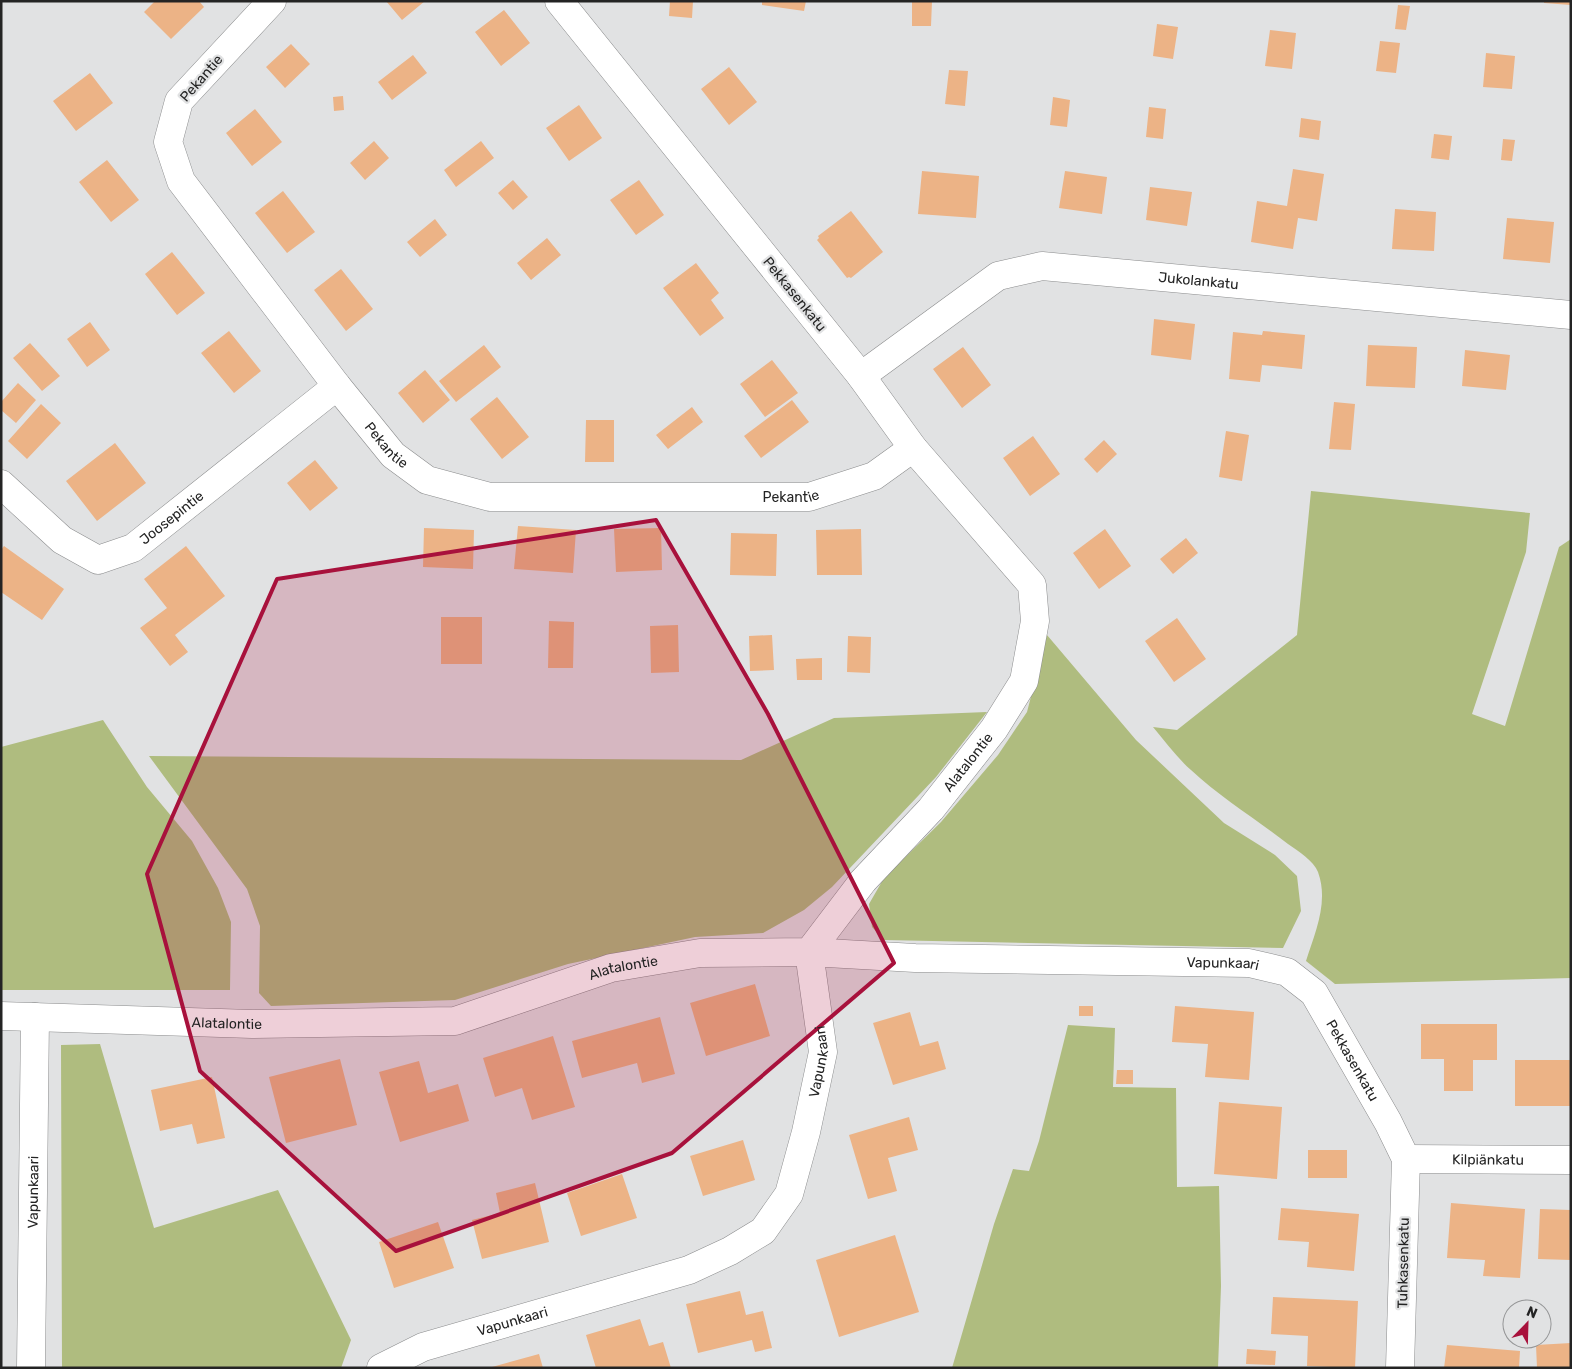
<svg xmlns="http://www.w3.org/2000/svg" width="1572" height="1369" viewBox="0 0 1572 1369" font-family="Rubik,sans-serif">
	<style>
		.green { fill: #afbc7f }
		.building { fill: #ecb386 }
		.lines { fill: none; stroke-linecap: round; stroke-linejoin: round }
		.street-casing { stroke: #8b8c8d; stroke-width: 29 }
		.street { stroke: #fff; stroke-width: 28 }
		.marked { fill: #a8113c; fill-opacity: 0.2; stroke: #a8113c; stroke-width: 4; stroke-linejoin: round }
		.labels { text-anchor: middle; stroke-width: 4.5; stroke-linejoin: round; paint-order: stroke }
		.street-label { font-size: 14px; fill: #242424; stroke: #e1e2e3 }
	</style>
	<rect width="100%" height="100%" fill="#e1e2e3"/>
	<path class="green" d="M1311 491 1530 513 1526 552 1472 714 1505 726 1559 547 1571 539V978L1335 984 1306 961C1315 933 1329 902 1318 872 1314 861 1298 851 1288 844 1256 819 1221 798 1191 770 1177 758 1165 741 1153 727L1177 730 1297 635Z
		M1047 635 1136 740 1224 823 1275 855 1297 876 1301 911 1283 948 884 940 872 927 869 904 884 878 941 822 998 755 1027 712Z
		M987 712 936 777 832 887 804 910 763 933 695 937 568 964 455 1000 271 1006 259 993 260 926 247 889 149 756 741 760 834 718Z
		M103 720 147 787 192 841 218 888 231 922 230 990H1V747Z
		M1068 1025 1115 1028 1113 1087 1176 1088 1177 1187 1219 1186 1221 1286 1218 1368H952L994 1224 1013 1169 1029 1171 1039 1141Z
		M100 1044 154 1228 278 1190 351 1340 341 1368H62L61 1045Z"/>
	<path class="building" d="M155 1H199L204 7 171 39 144 12Z
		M386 1H425L402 20Z
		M670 1H693L692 18 669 16Z
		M762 1H806L804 11 762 5Z
		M912 1H932L931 26H912Z
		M1544 1H1571V5L1544 3Z
		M1398 5 1410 6 1406 30 1395 29Z
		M504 10 530 43 501 66 475 32Z
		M1157 24 1178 27 1173 59 1153 56Z
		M1270 30 1296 33 1292 69 1265 66Z
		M1380 41 1400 43 1396 73 1376 71Z
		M291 44 310 64 285 88 266 67Z
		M1486 53 1515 56 1512 89 1483 87Z
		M413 55 427 73 392 100 378 82Z
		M729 67 757 102 729 125 701 89Z
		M949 70 968 71 965 106 945 104Z
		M90 73 113 103 76 131 53 101Z
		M343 96 344 110 334 111 333 97Z
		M1053 97 1070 100 1067 127 1050 125Z
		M579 105 602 138 569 161 546 128Z
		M1149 107 1166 109 1163 139 1146 137Z
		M255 109 282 142 252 166 226 133Z
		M1301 118 1321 121 1319 140 1299 137Z
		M1434 134 1452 136 1449 160 1431 158Z
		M1503 139 1515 140 1512 161 1501 160Z
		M374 141 389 158 365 180 350 163Z
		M481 141 494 158 456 187 444 170Z
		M107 160 139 200 111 222 79 182Z
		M1293 169 1324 174 1317 221 1298 218 1293 249 1251 242 1257 201 1287 206Z
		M922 171 979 176 976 218 918 214Z
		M1065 171 1107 177 1102 214 1059 208Z
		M513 180 528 197 513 210 498 193Z
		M639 180 664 215 636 235 610 200Z
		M1150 187 1192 192 1187 226 1146 220Z
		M283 191 315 232 287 253 255 213Z
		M1395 209 1436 212 1434 251 1392 249Z
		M851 211 883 252 851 278 849 277 847 278 817 240 819 238 818 236Z
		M1507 218 1554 222 1550 263 1503 259Z
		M435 219 447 235 420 257 407 242Z
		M547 238 561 255 531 280 517 263Z
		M172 252 205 293 177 315 145 274Z
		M696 263 719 293 711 300 724 318 700 336 663 288Z
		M341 269 373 309 346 331 314 290Z
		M1154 319 1195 324 1191 360 1151 355Z
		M90 322 110 350 87 367 67 339Z
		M229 331 261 371 234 393 201 353Z
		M1263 331 1305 335 1302 369 1262 365 1260 382 1229 379 1233 332 1262 335Z
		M30 343 60 376 42 391 13 358Z
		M484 345 501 367 456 402 439 381Z
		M1368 345 1417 347 1415 388 1366 386Z
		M963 347 991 385 962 408 933 369Z
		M1465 350 1510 355 1506 390 1462 386Z
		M772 360 798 393 765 417 740 384Z
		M425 370 450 400 423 423 398 393Z
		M18 383 36 400 16 423 1 410V402Z
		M497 397 529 437 502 459 470 419Z
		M792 400 809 422 761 458 744 436Z
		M1334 402 1355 404 1351 450 1329 449Z
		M41 404 61 423 27 459 8 441Z
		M692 407 703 422 668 449 656 435Z
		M586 420H614V462H585Z
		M1226 431 1249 435 1242 481 1219 477Z
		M1033 436 1060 474 1030 496 1003 458Z
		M1104 440 1117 454 1097 473 1084 459Z
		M115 443 146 483 97 521 66 481Z
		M315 460 338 488 310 511 287 483Z
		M518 526 576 530 573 573 514 569Z
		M424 528 474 530 473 569 423 567Z
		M661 528 662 570 616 572 614 529Z
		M861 529 862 575H817L816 530Z
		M1105 529 1131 566 1099 589 1073 553Z
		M731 533 777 534 776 576 730 575Z
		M1186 538 1198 553 1173 574 1160 559Z
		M4 546 64 589 42 620 1 592V550Z
		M186 546 225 596 175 635 188 652 170 666 140 628 167 608 144 579Z
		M441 617H482V664H441Z
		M1177 618 1206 659 1174 682 1145 641Z
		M549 621 574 622 573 668H548Z
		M678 625 679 672 651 673 650 626Z
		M772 635 774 670 750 671 749 636Z
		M848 636 871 637 870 673 847 672Z
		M822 658V680H797L796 659Z
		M755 984 770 1036 706 1056 690 1003Z
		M1079 1006H1093V1016H1079Z
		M1175 1006 1254 1012 1249 1080 1205 1077 1208 1044 1172 1042Z
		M910 1012 920 1046 938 1041 946 1069 893 1085 873 1023Z
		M660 1017 675 1074 642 1083 637 1063 582 1078 572 1041Z
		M1421 1024H1497V1060H1473V1091H1444V1059H1421Z
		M553 1036 575 1107 532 1120 522 1088 495 1097 483 1058Z
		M340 1059 357 1125 286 1143 269 1077Z
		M1515 1060H1571V1106H1515Z
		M419 1061 428 1093 458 1084 469 1121 400 1142 379 1072Z
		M1117 1070H1133V1084H1116Z
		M212 1077 225 1138 197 1144 192 1124 160 1131 151 1090Z
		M1219 1102 1282 1107 1277 1179 1214 1174Z
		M909 1117 918 1150 888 1158 897 1191 868 1199 849 1135Z
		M743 1140 755 1180 703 1196 690 1156Z
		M1308 1150H1347V1178H1308Z
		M622 1174 637 1218 581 1236 567 1193Z
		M535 1183 549 1242 482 1259 472 1220 500 1213 496 1193Z
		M1451 1203 1525 1209 1520 1278 1483 1276 1485 1260 1447 1258Z
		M1281 1208 1359 1214 1354 1271 1307 1267 1309 1242 1278 1240Z
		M1540 1209 1571 1210V1260L1538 1259Z
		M438 1222 454 1268 394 1288 379 1242Z
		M895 1235 919 1312 839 1337 816 1260Z
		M740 1291 746 1315 763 1311 772 1348 755 1352 752 1340 698 1353 686 1304Z
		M1273 1297 1358 1301 1355 1368 1307 1366 1308 1336 1271 1334Z
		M640 1319 649 1346 663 1342 671 1368H596L586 1335Z
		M1571 1343V1368H1537L1536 1345Z
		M1447 1345 1520 1351 1519 1368H1444Z
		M1247 1349 1276 1351 1275 1365 1246 1364Z
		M539 1354 543 1368H492V1367Z"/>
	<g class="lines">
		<g class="street-casing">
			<g id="street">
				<path id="s1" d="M272 1 179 101 168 142 181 181 337 386 393 455 427 480 490 497H809L874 476 913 448"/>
				<path id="s2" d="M861 376 998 276 1042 266 1571 315"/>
				<path id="s3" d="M1 484 62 540 98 560 133 548 337 386"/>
				<path id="s4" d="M1 1016 252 1024 455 1021 611 968 700 953 809 952 863 881 931 809 994 729 1024 681 1035 621 1032 585 913 448 861 376 559 1"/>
				<path id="s5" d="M1406 1159 1571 1160"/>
				<path id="s6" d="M31 1368 35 1017"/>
				<path id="s7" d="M381 1368 423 1347 689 1270 730 1251 763 1231 789 1194 806 1132 823 1052 809 952 915 958 1249 963 1287 972 1314 993 1388 1122 1406 1159 1400 1368"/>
			</g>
		</g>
		<use href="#street" class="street"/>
	</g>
	<path class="marked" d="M656 520 768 714 894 963 672 1153 396 1251 200 1071 147 874 277 579Z"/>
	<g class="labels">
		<g class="street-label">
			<text transform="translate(201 78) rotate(-49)" y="5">Pekantie</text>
			<text dy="5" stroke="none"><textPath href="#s2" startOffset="372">Jukolankatu</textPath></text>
			<text transform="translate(795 294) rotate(51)" y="5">Pekkasenkatu</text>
			<text dy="5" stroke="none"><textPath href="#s1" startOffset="555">Pekantie</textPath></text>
			<text dy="5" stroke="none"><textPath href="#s1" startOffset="975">Pekantie</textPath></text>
			<text dy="5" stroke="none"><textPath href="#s3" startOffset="210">Joosepintie</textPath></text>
			<text dy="5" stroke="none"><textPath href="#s4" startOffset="1066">Alatalontie</textPath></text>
			<text dy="5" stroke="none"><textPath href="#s7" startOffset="1114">Vapunkaari</textPath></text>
			<text dy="5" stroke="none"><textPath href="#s4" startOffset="631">Alatalontie</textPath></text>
			<text dy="5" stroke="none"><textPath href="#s4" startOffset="226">Alatalontie</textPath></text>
			<text dy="5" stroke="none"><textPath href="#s7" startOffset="1291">Pekkasenkatu</textPath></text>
			<text dy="5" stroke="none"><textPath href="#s7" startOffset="589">Vapunkaari</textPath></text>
			<text dy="5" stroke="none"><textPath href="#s5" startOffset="82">Kilpiänkatu</textPath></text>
			<text dy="5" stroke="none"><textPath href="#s6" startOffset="176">Vapunkaari</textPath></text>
			<text transform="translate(1403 1263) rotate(-89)" y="5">Tuhkasenkatu</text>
			<text dy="5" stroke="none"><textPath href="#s7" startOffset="140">Vapunkaari</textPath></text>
		</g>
	</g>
	<rect width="1572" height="1369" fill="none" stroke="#242424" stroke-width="5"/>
	<g transform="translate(1527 1324) rotate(23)"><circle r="24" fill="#e1e2e3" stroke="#959697"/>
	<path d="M0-4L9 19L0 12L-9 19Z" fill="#a8113c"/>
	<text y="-8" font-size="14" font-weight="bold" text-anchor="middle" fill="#242424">N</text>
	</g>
</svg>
